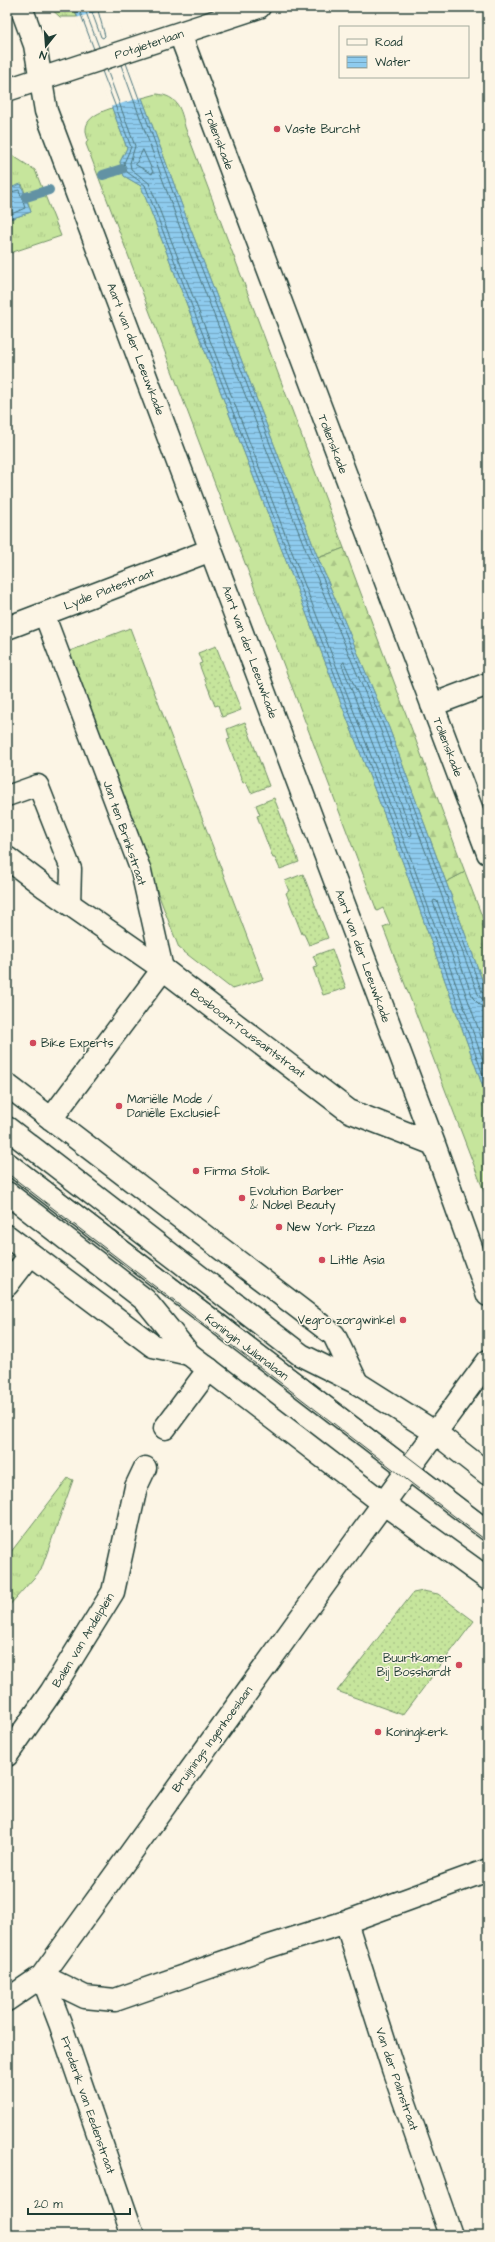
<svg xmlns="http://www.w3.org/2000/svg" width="495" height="2242" viewBox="0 0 495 2242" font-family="'Architects Daughter',sans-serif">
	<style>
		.grass { fill: url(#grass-tufts); stroke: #729168 }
		.forest { fill: url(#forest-firs); stroke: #729168 }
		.garden { fill: url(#garden-dots); stroke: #729168 }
		.water { fill: url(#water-rules); stroke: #6292a4 }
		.pier { fill: #fcf5e5 }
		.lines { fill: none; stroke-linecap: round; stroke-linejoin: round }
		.shore { stroke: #4b767e; stroke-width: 1 }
		.stream { stroke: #6292a4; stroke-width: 10 }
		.lane-casing { stroke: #1f3d34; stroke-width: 23 }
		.street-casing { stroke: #1f3d34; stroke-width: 25 }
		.secondary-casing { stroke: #1f3d34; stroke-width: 25 }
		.lane { stroke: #fcf5e5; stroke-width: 20 }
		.street { stroke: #fcf5e5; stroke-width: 22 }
		.secondary { stroke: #fcf5e5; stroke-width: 22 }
		.tram { stroke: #1f3d34; stroke-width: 1 }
		.poi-dot { fill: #d1495b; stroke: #fcf5e5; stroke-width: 1.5 }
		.labels { text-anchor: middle; stroke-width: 3; stroke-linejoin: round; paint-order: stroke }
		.street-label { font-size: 12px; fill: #1f3d34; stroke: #fcf5e5 }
		.poi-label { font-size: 12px; fill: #1f3d34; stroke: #fcf5e5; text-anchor: start }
	</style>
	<defs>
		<pattern id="grass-tufts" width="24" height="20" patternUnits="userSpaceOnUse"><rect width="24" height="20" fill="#c6e59c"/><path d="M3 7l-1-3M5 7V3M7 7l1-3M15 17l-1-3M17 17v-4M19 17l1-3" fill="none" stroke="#aac587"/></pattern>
		<pattern id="forest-firs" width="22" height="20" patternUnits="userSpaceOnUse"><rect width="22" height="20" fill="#c6e59c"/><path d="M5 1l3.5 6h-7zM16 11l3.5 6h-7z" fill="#aac587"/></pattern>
		<pattern id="garden-dots" width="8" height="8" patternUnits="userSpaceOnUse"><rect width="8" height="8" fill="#c6e59c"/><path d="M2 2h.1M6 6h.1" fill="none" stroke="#aac587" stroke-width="1.8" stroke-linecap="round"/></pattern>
		<pattern id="water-rules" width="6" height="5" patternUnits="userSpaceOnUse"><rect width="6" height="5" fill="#8ecbee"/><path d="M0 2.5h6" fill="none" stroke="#73a6c2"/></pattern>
	</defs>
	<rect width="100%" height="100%" fill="#fcf5e5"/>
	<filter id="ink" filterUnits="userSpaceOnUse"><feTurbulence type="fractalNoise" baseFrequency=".025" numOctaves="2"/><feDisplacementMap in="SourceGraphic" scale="8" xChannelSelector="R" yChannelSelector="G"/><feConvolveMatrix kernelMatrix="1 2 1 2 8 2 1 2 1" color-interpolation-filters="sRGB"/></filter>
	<g filter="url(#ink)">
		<path class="grass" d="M49 7H74L77 17H60Z
			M157 94C178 96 181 109 185 127L344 548 318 558 191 230 142 98Z
			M112 108 127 148 120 162 124 176 141 186 403 863 488 1101V1202L383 927 390 924 383 908 377 911 86 144 88 139C80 120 97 113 112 108Z
			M7 152 35 170 61 236 7 254V220L31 212 22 184 7 189Z
			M130 628 263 979 232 989 179 948 170 925 67 652Z
			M465 872 488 932V996L446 882Z
			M68 1478 73 1480 41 1570 7 1608V1557Z"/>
		<path class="forest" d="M344 548 465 872 446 882 389 728 318 558Z"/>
		<path class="garden" d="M216 646 241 710 222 717 218 705 215 706 199 664 202 663 198 653Z
			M245 722 269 786 251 793 246 782 243 783 227 740 230 739 227 729Z
			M274 798 299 862 280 869 275 858H273L257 816 260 815 256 805Z
			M303 874 328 938 309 945 304 934H302L286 893 289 891 285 881Z
			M332 949 346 988 323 995 313 968 318 967 313 956Z
			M423 1591 438 1594 474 1621 403 1715 337 1691 413 1593Z"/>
		<path class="water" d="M74 7H111L142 98 191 230 318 558 389 728 488 996V1101L403 863 141 186 124 176 120 162 127 148Z
			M21 184 31 212 7 220V189Z"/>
		<path class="pier" d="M113 7 143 97 110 107 76 18Z"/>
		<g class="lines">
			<path class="shore" d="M78 7 94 49
				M84 7 99 47
				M90 7 101 37 103 38 105 36 97 7
				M126 63 187 231 315 559 385 729 482 992 488 996
				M121 65 182 233 310 561 381 731 478 994 482 999 488 1001
				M107 70 135 146 130 163 131 169 149 183 411 859 488 1074
				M102 71 131 147 124 163 127 172 145 185 407 861 488 1089
				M143 150 153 172 152 174 136 165Z
				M7 193 19 190 25 208 7 216
				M344 662 375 733 412 833 411 836 408 835 342 665Z
				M488 1007 480 1005 473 998 437 901 434 900 433 902 488 1056"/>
			<path class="stream" d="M103 175 122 169
				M26 197 49 190"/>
			<g class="lane-casing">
				<path id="lane" d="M44 614 141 871 163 969
					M7 796 38 785 71 869 70 905
					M7 1162 488 1531"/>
			</g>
			<g class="street-casing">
				<path id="street" d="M21 7 35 45 46 111 434 1144 488 1295
					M180 34 488 853
					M7 90 259 7
					M7 628 211 550
					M432 705 488 684
					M7 858 45 887 163 969 349 1111 434 1144
					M7 1085 334 1335 357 1383
					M51 1119 163 969
					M7 1236 153 1346 189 1354
					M7 1285 31 1254
					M165 1428 209 1369
					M7 1755 51 1692 113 1592 136 1487 145 1468
					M346 1922 393 2069 451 2235
					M42 1976 85 1997 115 2000 267 1947 346 1922 488 1870
					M42 1976 60 2023 133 2235
					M7 2000 42 1976 358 1538 488 1361"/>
			</g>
			<g class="secondary-casing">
				<path id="secondary" d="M7 1128 301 1355 357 1383 436 1433 488 1474
					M7 1193 145 1300 189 1354 383 1503 488 1579"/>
			</g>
			<use href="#lane" class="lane"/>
			<use href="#street" class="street"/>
			<use href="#secondary" class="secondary"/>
			<path class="tram" d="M7 1149 488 1518
				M7 1173 488 1542"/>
		</g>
	</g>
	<g class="poi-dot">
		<circle cx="277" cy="129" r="4"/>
		<circle cx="33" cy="1043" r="4"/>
		<circle cx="119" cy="1106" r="4"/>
		<circle cx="196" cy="1171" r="4"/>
		<circle cx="242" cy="1198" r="4"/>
		<circle cx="279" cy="1227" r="4"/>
		<circle cx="322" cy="1260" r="4"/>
		<circle cx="403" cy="1320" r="4"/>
		<circle cx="459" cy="1665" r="4"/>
		<circle cx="378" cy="1732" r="4"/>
	</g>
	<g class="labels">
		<g class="street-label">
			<text transform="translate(149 44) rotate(-18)" y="4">Potgieterlaan</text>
			<text transform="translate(219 140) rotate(69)" y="4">Tollenskade</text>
			<text transform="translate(136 349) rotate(69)" y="4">Aart van der Leeuwkade</text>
			<text transform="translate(333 444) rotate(69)" y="4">Tollenskade</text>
			<text transform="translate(109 589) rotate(-21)" y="4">Lydie Platestraat</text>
			<text transform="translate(250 652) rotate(70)" y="4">Aart van der Leeuwkade</text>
			<text transform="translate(448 747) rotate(69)" y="4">Tollenskade</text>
			<text transform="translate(125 833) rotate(71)" y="4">Jan ten Brinkstraat</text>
			<text transform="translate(363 956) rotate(70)" y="4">Aart van der Leeuwkade</text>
			<text transform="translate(248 1033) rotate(37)" y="4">Bosboom-Toussaintstraat</text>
			<text transform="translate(247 1347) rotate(37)" y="4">Koningin Julianalaan</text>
			<text transform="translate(83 1640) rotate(-59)" y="4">Balen van Andelplein</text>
			<text transform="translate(212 1739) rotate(-54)" y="4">Bruijnings Ingenhoeslaan</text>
			<text transform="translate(397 2079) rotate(71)" y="4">Van der Palmstraat</text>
			<text transform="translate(88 2105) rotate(71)" y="4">Frederik van Eedenstraat</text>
		</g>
		<g class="poi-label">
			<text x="285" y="133">Vaste Burcht</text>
			<text x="41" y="1047">Bike Experts</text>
			<text x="127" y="1103">Mariëlle Mode /<tspan x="127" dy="14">Daniëlle Exclusief</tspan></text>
			<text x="204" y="1175">Firma Stolk</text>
			<text x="250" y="1195">Evolution Barber<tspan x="250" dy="14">&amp; Nobel Beauty</tspan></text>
			<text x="287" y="1231">New York Pizza</text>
			<text x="330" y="1264">Little Asia</text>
			<text x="395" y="1324" text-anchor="end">Vegro zorgwinkel</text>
			<text x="451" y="1662" text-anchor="end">Buurtkamer<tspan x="451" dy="14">Bij Bosshardt</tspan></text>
			<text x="386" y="1736">Koningkerk</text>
		</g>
	</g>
	<rect width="495" height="2242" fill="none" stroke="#fcf5e5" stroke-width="24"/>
	<rect x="12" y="12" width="471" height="2218" fill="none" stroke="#1f3d34" stroke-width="1.5" filter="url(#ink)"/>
	<rect x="339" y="26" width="130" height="52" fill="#fcf5e5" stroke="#a4ab9e"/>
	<rect x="347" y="39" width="20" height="6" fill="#fcf5e5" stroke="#a4ab9e"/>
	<text x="375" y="46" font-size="12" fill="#1f3d34">Road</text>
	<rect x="347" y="56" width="20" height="12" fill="url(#water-rules)" stroke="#a4ab9e"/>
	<text x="375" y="66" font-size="12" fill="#1f3d34">Water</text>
	<g transform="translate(46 46) rotate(197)" stroke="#fcf5e5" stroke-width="3" paint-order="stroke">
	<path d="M0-3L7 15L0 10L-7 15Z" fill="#1f3d34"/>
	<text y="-6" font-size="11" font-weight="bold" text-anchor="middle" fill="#1f3d34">N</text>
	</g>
	<path d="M28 2208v6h102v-6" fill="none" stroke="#1f3d34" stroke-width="2"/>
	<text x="34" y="2208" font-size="12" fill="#1f3d34" stroke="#fcf5e5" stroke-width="3" paint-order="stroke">20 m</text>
</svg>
